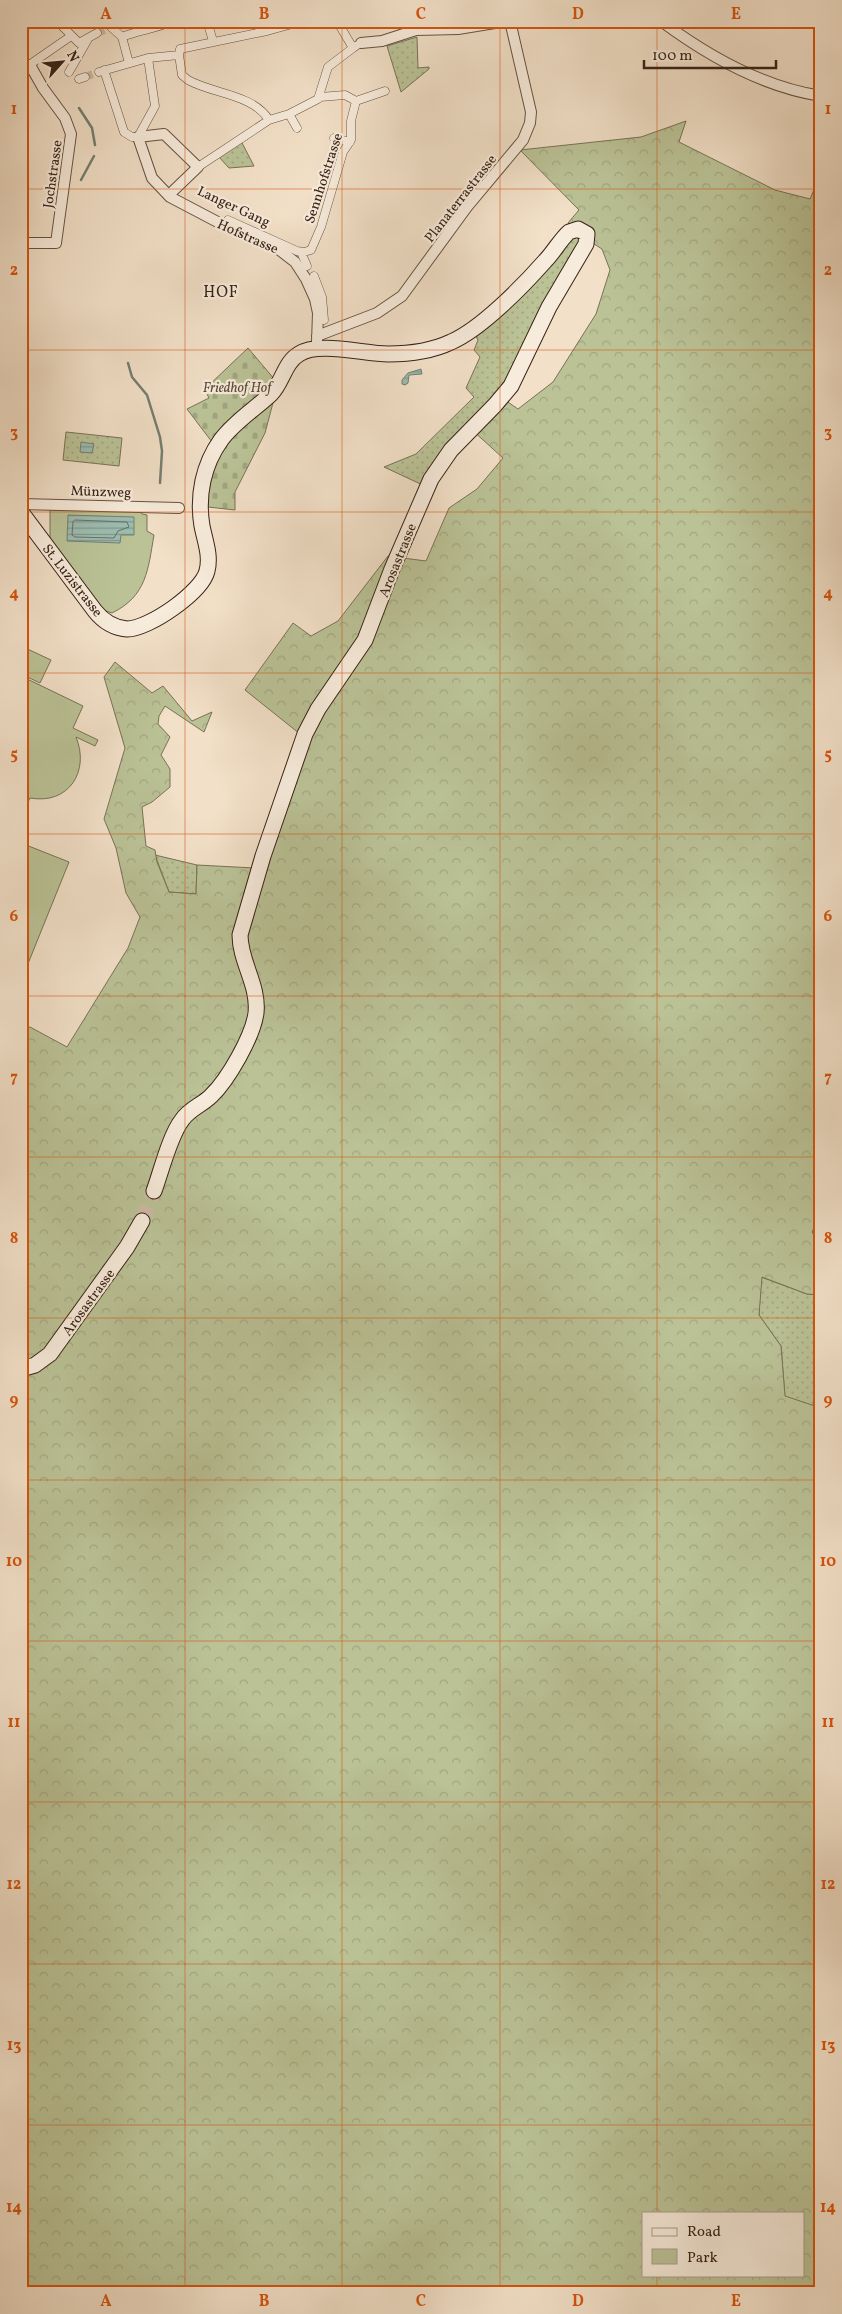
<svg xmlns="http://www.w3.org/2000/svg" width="842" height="2314" viewBox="0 0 842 2314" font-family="Vollkorn,serif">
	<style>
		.green { fill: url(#green-dots); stroke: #797256 }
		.forest { fill: url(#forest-crowns); stroke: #797256; fill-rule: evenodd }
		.cemetery { fill: url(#cemetery-stones); stroke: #797256 }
		.pitch { fill: #bac296; stroke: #797256 }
		.water { fill: url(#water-rules); stroke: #747f73 }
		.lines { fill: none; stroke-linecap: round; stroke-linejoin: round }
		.shore { stroke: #6a7064; stroke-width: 1 }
		.stream { stroke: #747f73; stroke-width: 2.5 }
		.pedestrian-tunnel { stroke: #cdbaa4; stroke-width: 8; stroke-dasharray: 8 4; stroke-linecap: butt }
		.secondary-tunnel { stroke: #cdbaa4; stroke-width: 15; stroke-dasharray: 15 8; stroke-linecap: butt }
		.pedestrian-casing { stroke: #665242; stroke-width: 9 }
		.minor-casing { stroke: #665242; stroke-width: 12 }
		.secondary-casing { stroke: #382216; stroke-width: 17 }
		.pedestrian { stroke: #f7ebdb; stroke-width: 8 }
		.minor { stroke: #f7ebdb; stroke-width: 10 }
		.secondary { stroke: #f7ebdb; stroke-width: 15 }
		.grid { fill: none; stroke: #d6540d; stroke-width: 1; stroke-opacity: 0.55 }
		.labels { text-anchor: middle; stroke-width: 4.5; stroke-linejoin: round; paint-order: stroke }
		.street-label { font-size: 14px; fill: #382216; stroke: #f7ebdb }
		.park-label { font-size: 14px; font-style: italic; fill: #584a36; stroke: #f7ebdb }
		.quarter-label { font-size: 16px; letter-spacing: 1px; fill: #382216; stroke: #f7ebdb }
		.neatline { fill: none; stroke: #d6540d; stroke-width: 2 }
		.grid-label { font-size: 16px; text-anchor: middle; font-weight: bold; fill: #d6540d }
	</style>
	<defs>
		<pattern id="green-dots" width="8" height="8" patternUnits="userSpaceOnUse" patternTransform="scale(1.25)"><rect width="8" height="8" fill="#bac296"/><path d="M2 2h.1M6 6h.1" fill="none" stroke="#a1a681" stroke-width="1.8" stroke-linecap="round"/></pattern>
		<pattern id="forest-crowns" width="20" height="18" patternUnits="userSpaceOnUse" patternTransform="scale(1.25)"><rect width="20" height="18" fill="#bac296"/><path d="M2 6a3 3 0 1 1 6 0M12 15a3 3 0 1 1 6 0" fill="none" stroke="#a1a681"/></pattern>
		<pattern id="cemetery-stones" width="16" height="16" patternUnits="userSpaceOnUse" patternTransform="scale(1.25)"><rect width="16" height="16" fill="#bac296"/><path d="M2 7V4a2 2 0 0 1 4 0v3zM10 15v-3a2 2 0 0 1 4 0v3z" fill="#a1a681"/></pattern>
		<pattern id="water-rules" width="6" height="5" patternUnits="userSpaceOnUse" patternTransform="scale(1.25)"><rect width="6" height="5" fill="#9cbdb1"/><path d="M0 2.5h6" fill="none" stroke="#80998f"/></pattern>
	</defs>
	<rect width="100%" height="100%" fill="#f2e0c8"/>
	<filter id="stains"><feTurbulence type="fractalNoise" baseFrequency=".004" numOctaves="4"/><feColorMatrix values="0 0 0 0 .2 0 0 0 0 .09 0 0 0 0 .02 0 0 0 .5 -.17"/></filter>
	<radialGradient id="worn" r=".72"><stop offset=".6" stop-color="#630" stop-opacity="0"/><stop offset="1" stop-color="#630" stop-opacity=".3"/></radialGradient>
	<path class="green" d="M417 37 418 68 429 67V69L401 92 387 46Z
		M241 141 254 166 229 168 218 156Z
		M584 231 517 374 427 487 384 467 416 454 474 397 466 388 480 357 474 350 478 340 473 330 558 246Z
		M66 432 122 438 119 466 63 460Z
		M155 855 197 865 196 894 169 892Z
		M821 1213V1247L812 1232Z
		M761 1277 807 1294 821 1295V1408L785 1397 781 1346 759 1315Z"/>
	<path class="forest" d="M686 121 679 142 775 190 810 199 816 185 814 138 821 140V1213L812 1232 821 1247V1295L807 1294 762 1277 759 1315 781 1346 785 1396 821 1408V2293H21V1090L23 1086 21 1084V1031L30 1027 67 1047 128 948 140 917 126 893 116 848 104 819 125 748 104 677 115 662 152 693 163 686 192 721 212 712 204 732 165 706 159 716 158 724 170 737 161 755 170 769V787L152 802 142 807 146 846 155 850 157 862 169 892 196 894 197 865 255 868 300 734 245 690 293 623 311 636 338 621 388 556 426 561 449 508 477 489 503 458 471 429 502 398 518 409 553 382 596 314 610 270 602 249 572 230 568 223 579 210 520 150 641 137ZM643 2213H803V2275H643Z"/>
	<path class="cemetery" d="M248 348 275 380 212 442 187 409 209 398 205 390 207 387Z
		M274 399 265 433 235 492V510L208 507C208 497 206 485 209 476 218 448 242 427 263 407L265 410 270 405 268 402Z"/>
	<path class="pitch" d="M50 507 140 510 142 514 147 515V531L154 535C148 569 147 596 112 613L100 609 50 543Z
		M21 646 51 660 40 683 21 674Z
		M21 676 83 706 73 728 98 740 95 746 76 737C90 771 69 805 30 798L26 806 21 804Z
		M21 843 69 862 21 981Z"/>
	<path class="water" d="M421 369 422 374 409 375 408 383 405 385 402 384V380L408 373Z
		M81 442 94 444 92 453 80 452Z
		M68 515 134 517V535H121L120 543 67 541Z"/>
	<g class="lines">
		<path class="shore" d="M75 520 127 522 129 527 118 531 114 538 75 537 72 535 73 522Z"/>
		<path class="stream" d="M79 108 92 128 95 145
			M81 180 94 156
			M128 363 132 377 147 395 160 437 162 451 160 483"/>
		<path class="pedestrian-tunnel" d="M97 33 107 29
			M85 77 99 72"/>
		<path class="secondary-tunnel" d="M142 1221 154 1191"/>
		<g class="pedestrian-casing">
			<path id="pedestrian" d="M57 21 79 43 97 33
				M207 21 213 41
				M337 21 353 48 356 46
				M111 27 122 37 129 63
				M122 37C139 30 156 29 173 21
				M179 55 182 75 188 80C213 94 253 94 269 120
				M32 63 71 36
				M104 70 124 132 132 137H138L155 106 148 58
				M69 72 88 39
				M99 72 148 58 179 55 180 49 267 31 303 21
				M79 79 85 77
				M320 97 345 95 356 101
				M289 114 297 128
				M334 138 350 142
				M198 167 269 120 289 114 318 99 328 67 353 48
				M228 220 297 251 304 252 311 250 321 227 343 152 351 140V121L356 101 385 91
				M301 252 307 266
				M314 276 322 297 324 320"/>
		</g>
		<g class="minor-casing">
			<path id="minor" d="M661 21C708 56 763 87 821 96
				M361 43 382 41 416 30 458 29 507 21
				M173 191 198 167 164 134 138 137 152 178 170 197 229 228 273 245 295 262 306 279 315 299 318 313 317 342
				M21 243H56L71 134 65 118 43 88 30 65
				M317 336 377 313 402 296 467 207 523 140 530 123 531 112 510 21
				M21 504 179 508"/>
		</g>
		<g class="secondary-casing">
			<path id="secondary" d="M21 512 95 611C103 621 114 628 127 629 149 629 202 592 207 571 211 556 205 541 202 526 197 496 203 465 221 440 234 422 255 409 271 394 283 382 284 363 299 354 318 341 364 354 388 354 409 354 432 351 451 342 481 329 523 286 545 261 554 252 560 240 569 232L578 229 587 234 586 244 549 307 511 386 495 405 451 450 431 479 392 569 365 640 318 709 305 734 263 856 240 935C240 962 259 985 256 1013 253 1036 228 1080 211 1096 202 1105 189 1109 182 1120 170 1135 161 1172 154 1191
				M21 1369 35 1365 50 1354 127 1247 142 1221"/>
		</g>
		<use href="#pedestrian" class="pedestrian"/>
		<use href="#minor" class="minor"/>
		<use href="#secondary" class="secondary"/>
	</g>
	<path class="grid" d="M185 21V2293M342 21V2293M500 21V2293M657 21V2213M21 189H821M21 350H821M21 512H821M21 673H821M21 834H821M21 996H821M21 1157H821M21 1318H821M21 1480H821M21 1641H821M21 1802H821M21 1964H821M21 2125H821M657 2275V2293"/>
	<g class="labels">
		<g class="street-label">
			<text transform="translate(52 174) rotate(-82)" y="5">Jochstrasse</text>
			<text transform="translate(323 178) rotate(-72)" y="5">Sennhofstrasse</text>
			<text transform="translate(460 198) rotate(-52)" y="5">Planaterrastrasse</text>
			<text transform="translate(234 206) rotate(25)" y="5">Langer Gang</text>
			<text transform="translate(248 236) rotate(24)" y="5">Hofstrasse</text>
			<text transform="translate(101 491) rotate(2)" y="5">Münzweg</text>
			<text transform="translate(397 560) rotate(-68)" y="5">Arosastrasse</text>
			<text transform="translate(73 580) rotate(52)" y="5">St. Luzistrasse</text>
			<text transform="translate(88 1302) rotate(-54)" y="5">Arosastrasse</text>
		</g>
		<g class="park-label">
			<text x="237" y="392">Friedhof Hof</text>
		</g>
		<g class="quarter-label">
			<text x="221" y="297">HOF</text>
		</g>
	</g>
	<rect width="842" height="2314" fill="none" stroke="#f2e0c8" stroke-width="55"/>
	<rect x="642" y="2212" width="162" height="65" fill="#f7ebdb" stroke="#ab9b8c"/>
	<rect x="652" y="2228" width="25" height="8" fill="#f7ebdb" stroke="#ab9b8c"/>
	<text x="687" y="2236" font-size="15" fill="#382216">Road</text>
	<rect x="652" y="2249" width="25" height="15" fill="#bac296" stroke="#ab9b8c"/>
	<text x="687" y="2262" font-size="15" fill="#382216">Park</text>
	<g transform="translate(62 62) rotate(63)" stroke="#f7ebdb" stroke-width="4" paint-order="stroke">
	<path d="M0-4L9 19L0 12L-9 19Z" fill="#382216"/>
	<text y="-8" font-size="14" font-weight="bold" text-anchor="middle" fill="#382216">N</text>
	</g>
	<path d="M644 60v8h132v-8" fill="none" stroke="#382216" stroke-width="2.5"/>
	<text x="652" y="60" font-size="15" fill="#382216" stroke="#f7ebdb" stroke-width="4" paint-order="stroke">100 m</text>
	<rect x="28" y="28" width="786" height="2258" class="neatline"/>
	<g class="grid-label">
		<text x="106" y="19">A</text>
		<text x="264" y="19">B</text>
		<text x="421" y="19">C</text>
		<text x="578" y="19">D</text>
		<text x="736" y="19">E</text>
		<text x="14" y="114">1</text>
		<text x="828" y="114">1</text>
		<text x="14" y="275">2</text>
		<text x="828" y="275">2</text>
		<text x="14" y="437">3</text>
		<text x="828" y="437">3</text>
		<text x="14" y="598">4</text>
		<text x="828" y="598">4</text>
		<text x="14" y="759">5</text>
		<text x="828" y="759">5</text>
		<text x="14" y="921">6</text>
		<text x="828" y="921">6</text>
		<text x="14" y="1082">7</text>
		<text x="828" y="1082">7</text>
		<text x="14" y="1243">8</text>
		<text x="828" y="1243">8</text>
		<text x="14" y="1405">9</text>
		<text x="828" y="1405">9</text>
		<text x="14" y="1566">10</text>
		<text x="828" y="1566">10</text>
		<text x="14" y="1727">11</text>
		<text x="828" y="1727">11</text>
		<text x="14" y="1889">12</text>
		<text x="828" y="1889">12</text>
		<text x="14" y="2050">13</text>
		<text x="828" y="2050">13</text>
		<text x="14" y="2212">14</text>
		<text x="828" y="2212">14</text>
		<text x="106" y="2306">A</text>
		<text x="264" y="2306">B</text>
		<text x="421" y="2306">C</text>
		<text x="578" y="2306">D</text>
		<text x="736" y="2306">E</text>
	</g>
	<rect width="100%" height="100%" filter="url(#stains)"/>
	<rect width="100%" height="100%" fill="url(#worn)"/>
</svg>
